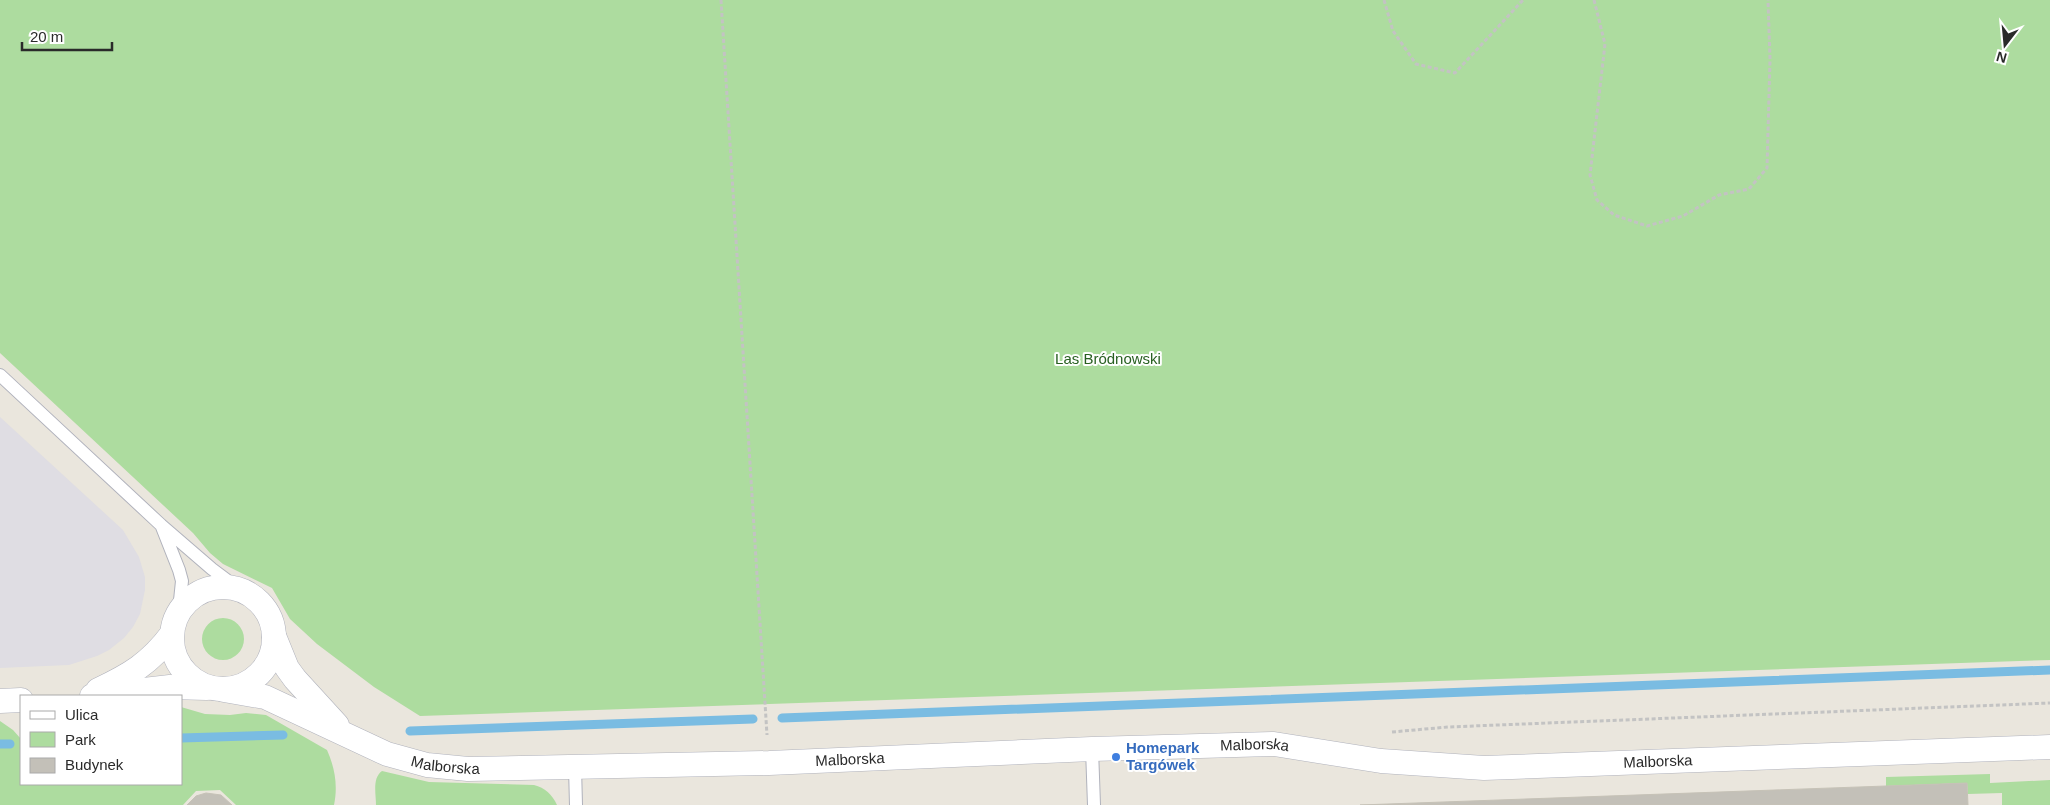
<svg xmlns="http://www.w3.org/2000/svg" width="2050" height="805" viewBox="0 0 2050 805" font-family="Helvetica,sans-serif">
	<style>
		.industrial { fill: #dfdde3 }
		.green { fill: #addc9f }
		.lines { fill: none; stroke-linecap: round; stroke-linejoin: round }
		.stream { stroke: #7abce2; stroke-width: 9 }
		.building { fill: #c3c0b8; stroke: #c6c2b7 }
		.service-casing { stroke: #b0b2bc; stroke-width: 14 }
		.minor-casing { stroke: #b0b2bc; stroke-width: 25 }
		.path { stroke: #c3c3c3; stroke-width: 3; stroke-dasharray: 4 2.5; stroke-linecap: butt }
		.service { stroke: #fff; stroke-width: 12 }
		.minor { stroke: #fff; stroke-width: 24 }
		.shop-dot { fill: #3f7fe0; stroke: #fff; stroke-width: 2 }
		.labels { text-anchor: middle; stroke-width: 4; stroke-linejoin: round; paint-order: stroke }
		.park-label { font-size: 15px; fill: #286021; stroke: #fff }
		.street-label { font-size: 15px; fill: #2a2a2a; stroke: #fff }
		.shop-label { font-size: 15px; font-weight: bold; fill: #366cbe; stroke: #fff; text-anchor: start }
	</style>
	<rect width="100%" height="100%" fill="#eae6dd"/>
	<path class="industrial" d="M0 417 123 530 139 557 145 577V590L140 614 133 627 124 638 109 650 97 656 69 665 0 668Z"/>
	<path class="green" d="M0 0H2050V660L420 716 374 687 317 644 290 619 272 588 223 564 210 553 193 533 0 353Z
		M202 639a21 21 0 1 1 42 0a21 21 0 1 1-42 0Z
		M181 707 205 714 230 715 246 713 266 715 327 750C335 768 338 786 334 805H236L220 790 196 791 183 805H0V721L13 730 21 739V784H181Z
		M382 771 429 782 534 785C545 788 552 794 557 805H376C376 794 372 778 382 771Z
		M1990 774V783L2050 780V805H2002V793L1968 794 1967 783 1886 786V777Z"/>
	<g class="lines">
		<path class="stream" d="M782 718 2050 670
			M410 731 753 719
			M181 738 283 735
			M0 744H10"/>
	</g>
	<path class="building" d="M1967 783 1968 805H1360L1886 786Z
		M206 793 221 795 232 805H187L196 796Z"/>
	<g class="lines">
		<g class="service-casing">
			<path id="service" d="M0 375 161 525 212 569 240 590
				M162 527 179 570 182 581 179 610
				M1092 749 1094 805
				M575 767 576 805"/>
		</g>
		<g class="minor-casing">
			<g id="minor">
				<circle cx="223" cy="638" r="51"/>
				<path d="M274 636 287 668 295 679 337 725"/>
				<path d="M98 690C130 675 150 663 171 635"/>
				<path id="s1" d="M224 690 265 697 387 754 427 765 468 769 769 763 1092 749 1274 744 1381 761 1484 768 2050 747"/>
				<path d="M92 696 170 687 207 688"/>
				<path d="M0 701 21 700"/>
			</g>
		</g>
		<path class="path" d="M721 0 767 735
			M1384 0 1393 31 1416 64 1455 73 1523 0
			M1594 0 1605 44 1590 175 1597 200 1614 215 1647 226 1683 216 1719 195 1749 189 1767 168 1770 59 1768 0
			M1392 732 1448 727 2050 703"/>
		<use href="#service" class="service"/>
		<use href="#minor" class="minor"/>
	</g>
	<circle class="shop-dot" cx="1116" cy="757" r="5"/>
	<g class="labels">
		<g class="park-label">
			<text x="1108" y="364">Las Bródnowski</text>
		</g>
		<g class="street-label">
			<text dy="5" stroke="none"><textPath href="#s1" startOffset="1046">Malborska</textPath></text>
			<text dy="5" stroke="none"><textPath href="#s1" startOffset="641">Malborska</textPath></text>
			<text dy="5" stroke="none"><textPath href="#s1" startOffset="1451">Malborska</textPath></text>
			<text dy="5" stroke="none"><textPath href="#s1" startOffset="236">Malborska</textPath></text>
		</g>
		<g class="shop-label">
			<text x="1126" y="753">Homepark<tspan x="1126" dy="17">Targówek</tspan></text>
		</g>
	</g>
	<rect x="20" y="695" width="162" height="90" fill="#ffffff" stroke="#aaaaaa"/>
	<rect x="30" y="711" width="25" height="8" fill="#ffffff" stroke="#aaaaaa"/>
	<text x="65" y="720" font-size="15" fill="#2a2a2a">Ulica</text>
	<rect x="30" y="732" width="25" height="15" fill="#addc9f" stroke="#aaaaaa"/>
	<text x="65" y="745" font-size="15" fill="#2a2a2a">Park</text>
	<rect x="30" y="758" width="25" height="15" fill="#c3c0b8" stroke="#aaaaaa"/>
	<text x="65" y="770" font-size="15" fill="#2a2a2a">Budynek</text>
	<g transform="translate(2005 45) rotate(196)" stroke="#ffffff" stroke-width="4" paint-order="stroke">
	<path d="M0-4L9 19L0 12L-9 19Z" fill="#2a2a2a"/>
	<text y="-8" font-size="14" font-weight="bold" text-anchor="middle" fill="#2a2a2a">N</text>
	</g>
	<path d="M22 42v8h90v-8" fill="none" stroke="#2a2a2a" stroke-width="2.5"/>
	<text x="30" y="42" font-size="15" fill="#2a2a2a" stroke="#ffffff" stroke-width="4" paint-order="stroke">20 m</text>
</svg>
